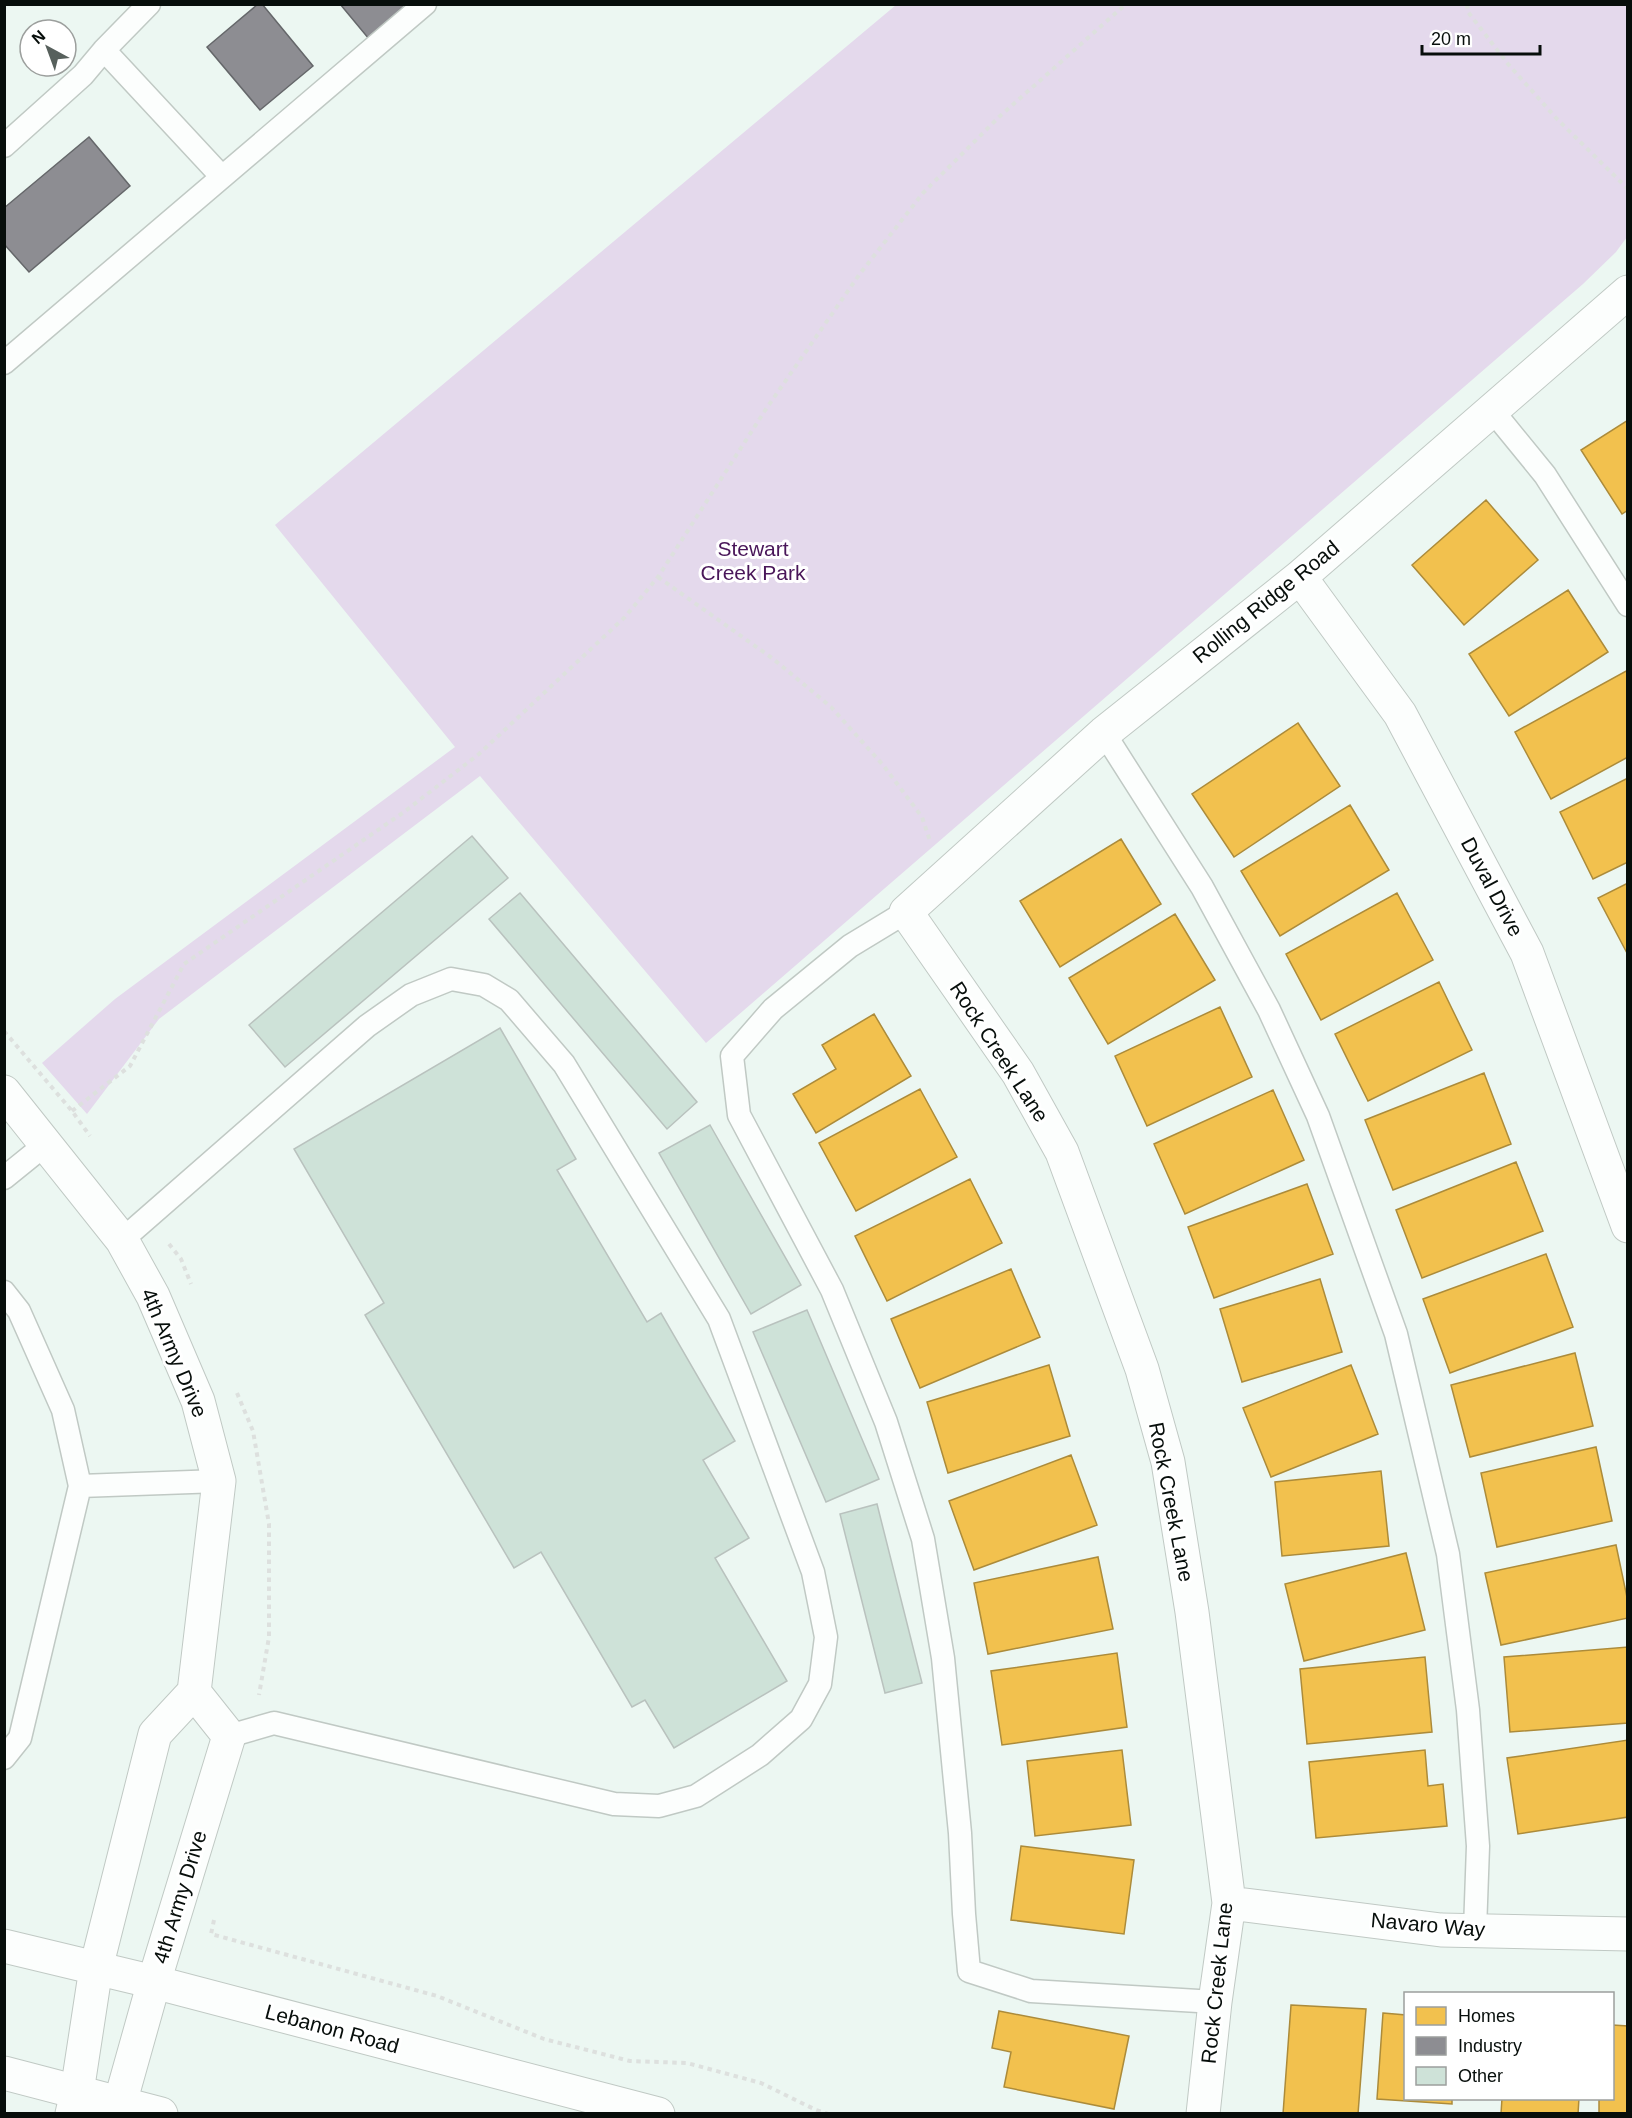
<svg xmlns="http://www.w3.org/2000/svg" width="1632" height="2118" viewBox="0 0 1632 2118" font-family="Helvetica,sans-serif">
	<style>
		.green { fill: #e4d9ec }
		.homes { fill: #f2c14e; stroke: #ac8b3a; stroke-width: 1.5 }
		.industry { fill: #8d8d92; stroke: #65676a; stroke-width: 1.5 }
		.building { fill: #cee2d8; stroke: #b9c2be; stroke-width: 1.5 }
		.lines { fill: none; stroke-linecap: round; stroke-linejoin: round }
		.service-casing { stroke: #c0c9c4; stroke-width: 25 }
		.minor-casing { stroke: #c0c9c4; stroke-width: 35 }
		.tertiary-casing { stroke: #c0c9c4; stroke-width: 35 }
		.secondary-casing { stroke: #c0c9c4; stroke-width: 35 }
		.path { stroke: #dde0de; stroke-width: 4; stroke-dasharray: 4.5 4.5; stroke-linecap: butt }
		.service { stroke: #fcfefd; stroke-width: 22 }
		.minor { stroke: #fcfefd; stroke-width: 33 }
		.tertiary { stroke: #fcfefd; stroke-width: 33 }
		.secondary { stroke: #fcfefd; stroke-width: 33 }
		.labels { text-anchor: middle; stroke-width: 6; stroke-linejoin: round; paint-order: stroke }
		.park-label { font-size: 21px; fill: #491659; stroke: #fff }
		.street-label { font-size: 21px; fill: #070e0b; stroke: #fff }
	</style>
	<rect width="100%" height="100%" fill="#ecf7f2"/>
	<path class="green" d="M896 5H1627V237L1616 252 1583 284 706 1043 480 776 159 1019 87 1114 42 1063 115 999 455 747 275 525Z"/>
	<path class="homes" d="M1628 420V510L1622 514 1581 450Z
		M1486 500 1538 560 1464 625 1412 565Z
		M1568 590 1608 652 1509 716 1469 654Z
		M1628 670V757L1551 799 1515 732Z
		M1298 723 1340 786 1234 857 1192 794Z
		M1628 778V862L1593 879 1560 812Z
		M1350 805 1389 870 1280 936 1241 871Z
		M1121 839 1161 904 1060 967 1020 901Z
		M1628 883V955L1598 898Z
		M1397 893 1433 960 1321 1020 1286 954Z
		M1175 914 1215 980 1108 1044 1069 978Z
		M1439 982 1472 1050 1368 1101 1335 1034Z
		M1220 1007 1252 1077 1147 1126 1115 1056Z
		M874 1014 911 1076 816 1133 793 1094 836 1069 822 1045Z
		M1484 1073 1511 1144 1393 1190 1365 1120Z
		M920 1089 957 1157 856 1211 819 1143Z
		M1273 1090 1304 1160 1185 1214 1154 1144Z
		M1516 1162 1543 1231 1422 1278 1396 1210Z
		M970 1179 1002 1243 887 1301 855 1236Z
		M1307 1184 1333 1254 1214 1298 1188 1227Z
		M1546 1254 1573 1327 1450 1373 1423 1299Z
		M1011 1269 1040 1337 920 1388 891 1319Z
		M1320 1279 1342 1352 1242 1382 1220 1309Z
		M1575 1353 1593 1426 1470 1457 1451 1385Z
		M1049 1365 1070 1436 948 1473 927 1402Z
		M1351 1365 1378 1434 1271 1477 1243 1408Z
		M1596 1447 1612 1521 1497 1547 1481 1473Z
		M1071 1455 1097 1525 974 1570 949 1501Z
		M1381 1471 1389 1546 1282 1556 1275 1482Z
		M1616 1545 1628 1602V1618L1501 1645 1485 1573Z
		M1406 1553 1425 1630 1304 1661 1285 1584Z
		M1098 1557 1113 1629 988 1654 974 1583Z
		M1628 1647V1723L1510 1732 1504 1657Z
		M1117 1653 1127 1727 1002 1745 991 1671Z
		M1425 1657 1432 1732 1307 1744 1300 1669Z
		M1628 1740V1817L1518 1834 1507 1758Z
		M1122 1750 1131 1825 1035 1836 1027 1761Z
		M1425 1750 1428 1786 1443 1784 1447 1826 1316 1838 1309 1762Z
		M1021 1846 1134 1860 1124 1934 1011 1920Z
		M1291 2005 1366 2009 1358 2114H1283Z
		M999 2011 1129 2036 1114 2109 1004 2087 1011 2052 992 2048Z
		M1383 2013 1406 2015V2098H1452V2104L1377 2099Z
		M1612 2025 1628 2026V2114H1599V2098H1612Z
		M1502 2098H1579L1578 2114H1501Z"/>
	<path class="industry" d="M258 4H262L313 66 260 110 207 47Z
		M340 4H410L369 39Z
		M89 137 130 186 29 272 4 244V208Z"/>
	<path class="building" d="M472 836 508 878 285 1067 249 1025Z
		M520 893 697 1102 667 1129 489 919Z
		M500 1028 576 1159 557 1170 647 1322 661 1313 735 1441 703 1460 749 1538 715 1558 787 1681 674 1748 645 1700 632 1707 541 1552 514 1568 365 1315 384 1303 294 1149Z
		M710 1125 801 1285 751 1314 659 1153Z
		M807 1310 879 1479 826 1502 753 1332Z
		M877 1504 922 1683 885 1693 840 1514Z"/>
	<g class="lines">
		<g class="service-casing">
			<path id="service" d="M104 50 222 177
				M4 146 83 75 104 50 149 4
				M4 363 425 4
				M1492 410 1545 475 1628 605
				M1104 733 1202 887 1269 1010 1318 1116 1396 1334 1448 1554 1468 1710 1478 1846 1475 1930
				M906 912 850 946 773 1009 732 1056 739 1115 832 1290 886 1422 923 1539 943 1658 960 1833 964 1914 969 1971 1031 1991 1215 2002
				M4 1178 46 1144
				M122 1240 367 1026 411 995 451 979 484 985 509 1000 564 1064 719 1319 813 1572 826 1637 820 1684 801 1719 760 1755 696 1796 659 1806 614 1804 274 1723 229 1736
				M4 1292 19 1311 63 1410 80 1486
				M4 1758 20 1738 80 1486 219 1481"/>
		</g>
		<g class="minor-casing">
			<path id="minor" d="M1300 577 1400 714 1527 953 1628 1226
				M1229 1903 1441 1930 1628 1934
				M72 2114 77 2092
				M1203 2114 1215 2002 1229 1903 1192 1612 1168 1462 1142 1369 1062 1152 1018 1073 906 912 1104 733 1300 577 1628 292"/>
		</g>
		<g class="tertiary-casing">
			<path id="tertiary" d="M4 1092 122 1240 153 1296 198 1401 219 1481 194 1692 155 1734 96 1968 77 2092
				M120 2103 154 1982 229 1736 194 1692"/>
		</g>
		<g class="secondary-casing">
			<path id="secondary" d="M4 1946 154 1982 658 2114
				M4 2073 161 2114"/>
		</g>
		<path class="path" d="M1467 4 1468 12 1508 64 1557 119 1628 189
			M658 577 772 658 831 707 883 765 922 817 930 841
			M4 1031 72 1111 90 1136
			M72 1111 130 1066 184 964 404 812 479 754 625 617 658 577 766 409 859 275 923 193 999 117 1126 4
			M169 1244 181 1259 191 1284
			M237 1393 253 1431 269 1524V1637L259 1695
			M214 1920 211 1934 437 1996 544 2039 630 2061 687 2063 761 2083 816 2110 828 2114"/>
		<use href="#service" class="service"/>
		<use href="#minor" class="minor"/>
		<use href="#tertiary" class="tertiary"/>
		<use href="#secondary" class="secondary"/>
	</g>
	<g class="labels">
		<g class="park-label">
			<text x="753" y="556">Stewart<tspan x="753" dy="24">Creek Park</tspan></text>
		</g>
		<g class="street-label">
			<text transform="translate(1266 602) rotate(-39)" y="7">Rolling Ridge Road</text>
			<text transform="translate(1492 887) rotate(62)" y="7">Duval Drive</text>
			<text transform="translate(999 1052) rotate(57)" y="7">Rock Creek Lane</text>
			<text transform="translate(174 1353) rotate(67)" y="7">4th Army Drive</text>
			<text transform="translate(1171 1502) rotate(79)" y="7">Rock Creek Lane</text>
			<text transform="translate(180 1897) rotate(-73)" y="7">4th Army Drive</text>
			<text transform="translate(1428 1925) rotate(5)" y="7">Navaro Way</text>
			<text transform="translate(1217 1983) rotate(-84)" y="7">Rock Creek Lane</text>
			<text transform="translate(332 2029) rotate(15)" y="7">Lebanon Road</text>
		</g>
	</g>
	<rect width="1632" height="2118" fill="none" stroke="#070e0b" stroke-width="12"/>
	<rect x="1404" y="1992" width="210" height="108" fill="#ffffff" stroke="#9c9f9d" stroke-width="1.5"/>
	<rect x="1416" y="2007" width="30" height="18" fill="#f2c14e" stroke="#9c9f9d" stroke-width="1.5"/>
	<text x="1458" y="2022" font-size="18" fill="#070e0b">Homes</text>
	<rect x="1416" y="2037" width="30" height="18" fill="#8d8d92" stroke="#9c9f9d" stroke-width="1.5"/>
	<text x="1458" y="2052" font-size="18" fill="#070e0b">Industry</text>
	<rect x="1416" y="2067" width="30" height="18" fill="#cee2d8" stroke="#9c9f9d" stroke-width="1.5"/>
	<text x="1458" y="2082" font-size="18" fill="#070e0b">Other</text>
	<g transform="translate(48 48) rotate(319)"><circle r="28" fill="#ffffff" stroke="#9c9f9d" stroke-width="1.5"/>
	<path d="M0-4.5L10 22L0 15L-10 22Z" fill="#57605c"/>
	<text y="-9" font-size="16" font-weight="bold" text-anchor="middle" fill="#070e0b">N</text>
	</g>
	<path d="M1422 45v9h118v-9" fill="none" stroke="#070e0b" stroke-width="3"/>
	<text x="1431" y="45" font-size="18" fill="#070e0b" stroke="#ffffff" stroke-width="4.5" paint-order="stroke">20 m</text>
</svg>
